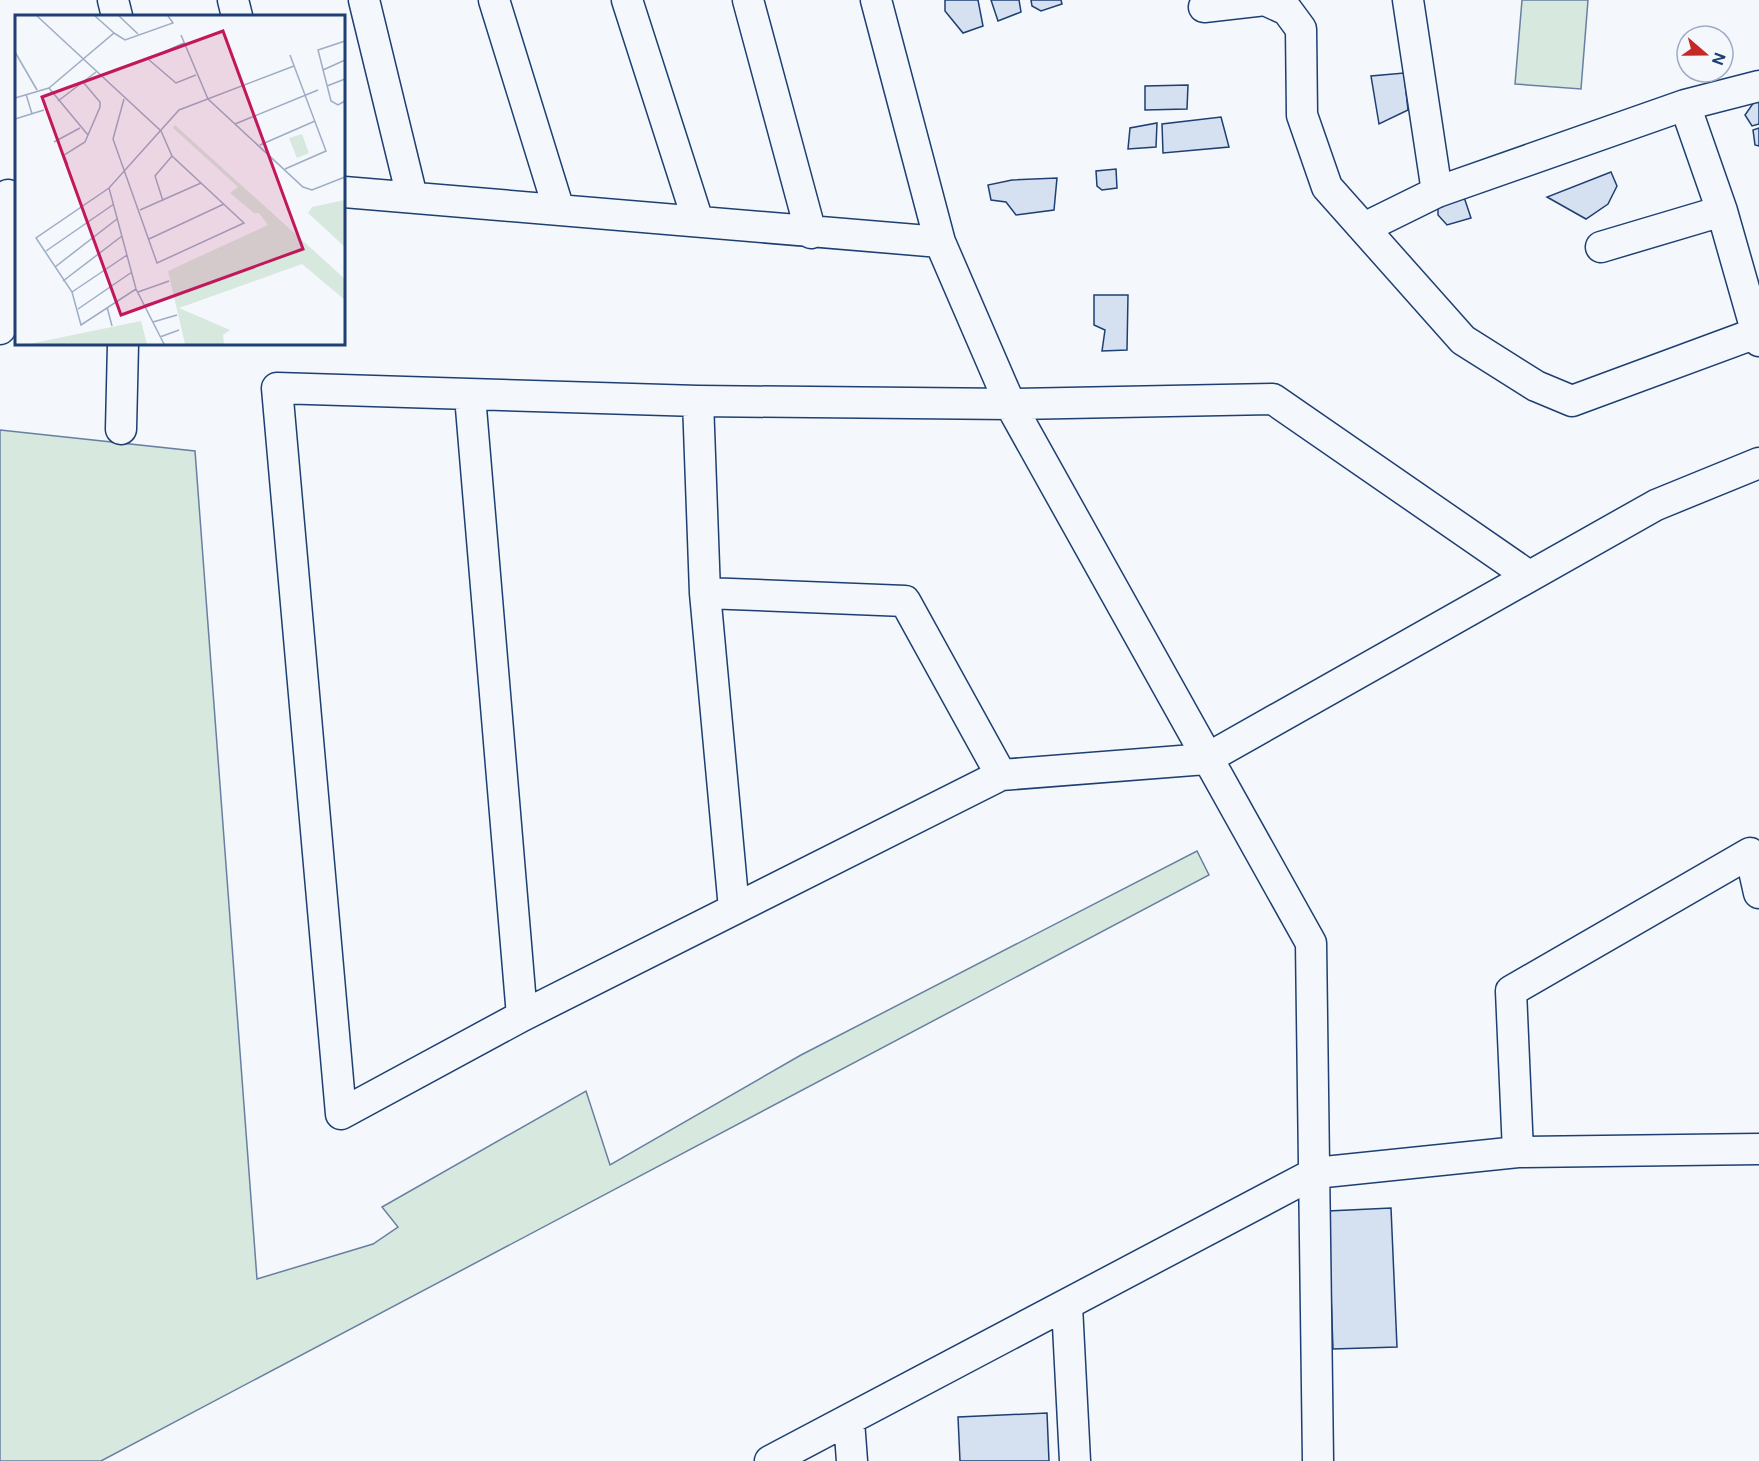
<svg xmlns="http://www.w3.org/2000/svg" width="1759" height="1461" viewBox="0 0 1759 1461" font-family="'DM Sans',sans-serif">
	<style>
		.green { fill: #d7e8df; stroke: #687fa3; stroke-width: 1.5 }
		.building { fill: #d5e0f0; stroke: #1d3f73; stroke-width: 1.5 }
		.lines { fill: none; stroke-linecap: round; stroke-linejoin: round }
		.minor-casing { stroke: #1d3f73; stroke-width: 33 }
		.minor { stroke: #f4f7fb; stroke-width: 30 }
		.inset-road { fill: none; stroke: #9eadc5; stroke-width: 1.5 }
		.view { fill: #c2185b; fill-opacity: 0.15; stroke: #c2185b; stroke-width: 3 }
		.inset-edge { fill: none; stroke: #1d3f73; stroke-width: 3 }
	</style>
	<rect width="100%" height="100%" fill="#f4f7fb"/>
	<path class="green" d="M1522 0H1588L1581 89 1515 84Z
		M0 430 195 451 257 1279 373 1244 398 1227 382 1207 586 1091 610 1165 801 1055 1197 851 1209 875 101 1461H0Z"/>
	<path class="building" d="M945 0H978L983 26 963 33 945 11Z
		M991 0H1019L1021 12 998 21Z
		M1031 0H1061L1062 4 1041 11 1032 6Z
		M1404 73 1408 110 1379 124 1371 76Z
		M1188 85 1187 109 1145 110V86Z
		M1759 100V124L1752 126 1745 115 1754 102Z
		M1221 117 1229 147 1163 153 1162 124Z
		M1157 123 1156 147 1128 149 1130 128Z
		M1759 128V146L1755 145 1753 130Z
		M1116 169 1117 188 1102 190 1097 186 1096 171Z
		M1611 172 1617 186 1608 204 1586 219 1547 197Z
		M1057 178 1054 210 1016 215 1006 202 991 200 988 185 1012 180Z
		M1462 191 1471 218 1447 225 1438 215V199Z
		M1094 295H1128L1127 350 1102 351 1105 330 1094 325Z
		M1391 1208 1397 1347 1333 1349 1328 1211Z
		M1047 1413 1049 1461H960L958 1417Z"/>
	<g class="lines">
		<g class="minor-casing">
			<path id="minor" d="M113 0 117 16
				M233 0 237 16
				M364 0 412 197
				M494 0 559 210
				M627 0 698 221
				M748 0 811 233
				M876 0 940 242 1010 404 1311 943 1318 1461
				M1408 0 1437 192
				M1204 7 1265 0 1287 10 1301 29 1302 115 1327 187 1463 340 1536 386 1572 401 1756 333
				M1685 105 1722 211 1759 341
				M344 192 940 242
				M1364 228 1437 192 1685 105 1759 86
				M1601 247 1722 211
				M0 329 8 195
				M470 396 522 1016
				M698 401 705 593 734 909
				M121 429 123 344
				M1529 576 1273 399 1010 404 698 401 277 388 341 1114 522 1016 1001 775 1206 759 1656 505 1759 463
				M705 593 905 601 1001 775
				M1518 1152 1511 991 1750 853 1759 893
				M1067 1306 1075 1461
				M849 1421 852 1461
				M770 1461 1315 1173 1518 1152 1759 1149"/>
		</g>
		<use href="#minor" class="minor"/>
	</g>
	<g transform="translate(15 15)">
		<rect width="330" height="330" fill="#f4f7fb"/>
		<path d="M160 110 330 264V285L287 249 164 293 215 315 208 320 209 329H170L153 256 253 210 244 198H239L215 178 223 172 158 113ZM287 119 294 138 282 143 274 123ZM330 185V232L293 198 297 192ZM126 306 132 329H14Z" fill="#d7e8df"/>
		<path class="inset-road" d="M22 1 146 116 157 141 229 208 142 248 98 124 109 84M80 1 99 18M104 1 123 19M166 20 193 84 288 172 297 175 330 162M330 26 303 35 316 86 323 90 330 86M169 28 133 44 161 68 181 60M0 37 22 75M308 55 330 45M312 71 330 64M11 79 17 99M0 83 34 73M43 86 81 57M0 104 29 95M220 109 303 75M73 120 34 73 99 18 110 25 158 8 153 1M39 127 65 113M245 130 300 106M53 150 49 140 70 127 85 92V87L68 67M270 154 311 136 275 40M94 173 121 274 149 329M148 186 140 161 157 141M125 195 186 168M134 224 209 189M31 236 99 189M40 252 102 204M48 266 107 221M121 274 66 310 57 277 21 223 94 173 164 95 279 51M57 277 112 240M123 277 154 266M130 290 158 282M92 292 97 311M63 294 117 257M138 307 162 300M145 322 164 315"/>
		<path class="view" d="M208 16 288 234 106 300 27 82Z"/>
		<rect width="330" height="330" class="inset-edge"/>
	</g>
	<g transform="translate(1705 54) rotate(110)"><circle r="28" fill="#f4f7fb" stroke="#9eadc5" stroke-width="1.5"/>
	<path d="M0-4.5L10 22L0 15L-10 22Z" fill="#c62828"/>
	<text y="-9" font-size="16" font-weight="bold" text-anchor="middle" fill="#1d3f73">N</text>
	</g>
</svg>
